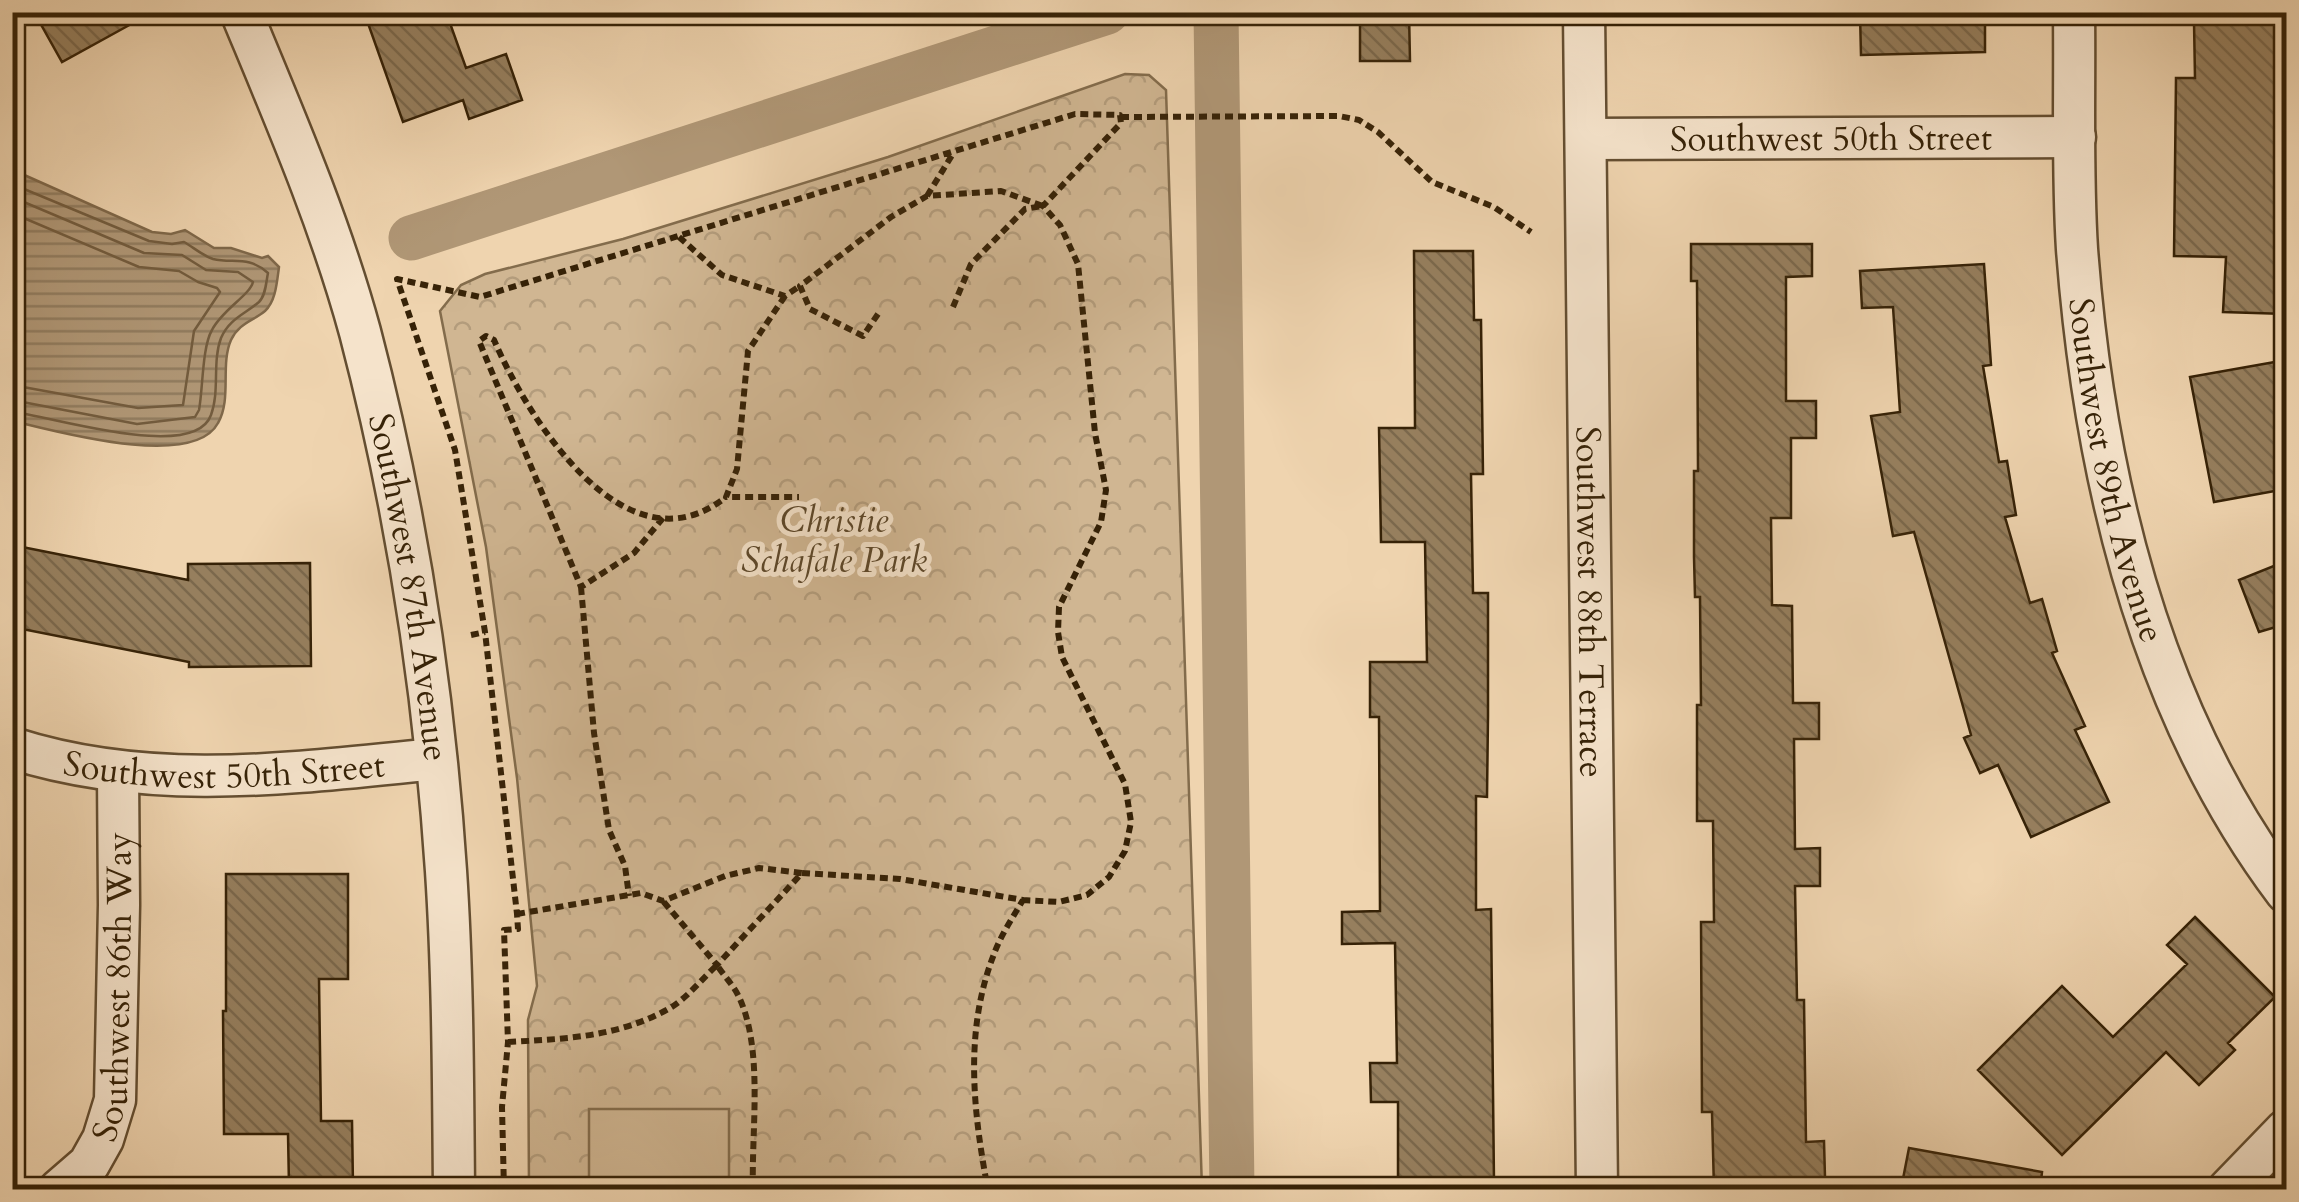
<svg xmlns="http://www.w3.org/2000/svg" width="2299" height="1202" viewBox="0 0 2299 1202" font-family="Cardo,serif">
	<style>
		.park { fill: url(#park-crowns); stroke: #836c4c; stroke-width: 2.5 }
		.garden { fill: #d0b692; stroke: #836c4c; stroke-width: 2.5 }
		.water { fill: url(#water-rules); stroke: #7f684a; stroke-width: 2.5 }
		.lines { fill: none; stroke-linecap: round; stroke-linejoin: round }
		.shore { stroke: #735c3e; stroke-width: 2.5 }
		.canal { stroke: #b09776; stroke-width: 45 }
		.building { fill: url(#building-back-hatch); stroke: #362207; stroke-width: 2.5 }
		.street-casing { stroke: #644e31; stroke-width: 45 }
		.path { stroke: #362207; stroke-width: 6; stroke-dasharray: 8 5; stroke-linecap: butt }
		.street { stroke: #f5e3cb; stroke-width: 40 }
		.labels { text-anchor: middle; stroke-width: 10; stroke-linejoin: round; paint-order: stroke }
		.street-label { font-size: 35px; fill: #362207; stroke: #f5e3cb }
		.park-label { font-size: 35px; font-style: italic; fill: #5c472a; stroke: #f5e3cb }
	</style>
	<defs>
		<pattern id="park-crowns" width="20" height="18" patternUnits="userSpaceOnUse" patternTransform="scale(2.5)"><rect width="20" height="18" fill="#d0b692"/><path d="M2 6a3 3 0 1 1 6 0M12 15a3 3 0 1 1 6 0" fill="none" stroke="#b39c7c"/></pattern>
		<pattern id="water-rules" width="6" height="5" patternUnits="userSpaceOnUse" patternTransform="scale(2.5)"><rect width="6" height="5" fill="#b09776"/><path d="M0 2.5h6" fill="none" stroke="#907b5f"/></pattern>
		<pattern id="building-back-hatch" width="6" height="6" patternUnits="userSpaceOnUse" patternTransform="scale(2.5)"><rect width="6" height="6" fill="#967f5e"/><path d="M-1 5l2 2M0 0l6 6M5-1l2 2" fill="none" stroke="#7b684c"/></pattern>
	</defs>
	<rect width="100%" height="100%" fill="#efd4af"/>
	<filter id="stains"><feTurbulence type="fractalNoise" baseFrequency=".002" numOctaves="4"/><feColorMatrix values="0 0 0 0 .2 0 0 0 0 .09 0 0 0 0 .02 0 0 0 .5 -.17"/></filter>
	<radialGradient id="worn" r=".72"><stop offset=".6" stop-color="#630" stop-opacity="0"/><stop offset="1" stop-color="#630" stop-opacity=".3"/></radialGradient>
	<path class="park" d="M1125 74 1149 75 1166 90 1202 1189H529L528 1020 537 986 517 778 486 547 440 311 461 285 485 274 623 239 888 157Z"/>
	<path class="garden" d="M589 1109H729V1189H589Z"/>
	<path class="water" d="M13 170 152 232 171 234 185 230 214 248H231L262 258 268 256 279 267C277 281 276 301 265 311 253 321 239 323 231 340 220 365 232 399 218 423 193 470 55 431 13 421Z"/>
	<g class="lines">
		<path class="shore" d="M12 184 149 241 172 244 184 242C193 247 203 256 213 259 233 264 248 255 268 273 266 282 266 295 259 302 245 314 229 319 221 338 212 362 220 391 211 415 194 463 49 415 12 412
			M12 197 144 253 182 255 206 270 238 272 253 282C250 295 222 310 212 330 202 347 203 389 199 410L195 417 137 424 12 400
			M12 213 139 267 179 271 198 282 217 288 220 292 194 331 183 405 138 408 12 385"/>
		<path class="canal" d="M1216 12 1232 1190
			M411 238 1107 12"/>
	</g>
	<path class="building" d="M34 12H153L62 62Z
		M364 12H446L466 68 506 54 522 100 469 119 463 100 403 122Z
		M1360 12H1409L1410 61H1360Z
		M1892 12H1985V52L1861 55 1860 14Z
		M2286 21V314L2223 312 2226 257 2174 256 2176 78H2195L2194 22Z
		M1691 244H1812V276L1786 277V401H1816V438H1791V518H1771L1772 605 1792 606 1793 703H1819V739H1794L1795 849 1820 848V886H1795L1797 1000H1804L1806 1142 1824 1141 1825 1177 1800 1178 1801 1190H1714L1712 1112H1702L1701 922H1714L1713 821H1697V705H1701L1700 597H1695L1694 557V471H1698L1697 281H1691Z
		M1414 251H1473L1474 320H1481L1483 474H1471L1473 593H1488V716L1487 797 1476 796V910L1491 909 1494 1182 1398 1181V1102H1371L1370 1063H1397L1395 943 1342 944V912L1380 911 1379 717H1370V662H1427L1425 542H1381L1379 428H1415Z
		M1984 264 1991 365 1983 366 1999 462 2007 461 2016 515 2005 517 2030 603 2042 599 2057 651 2052 653 2085 726 2075 730 2109 802 2031 837 1998 765 1980 773 1964 738 1971 735 1914 532 1893 536 1871 416 1900 412 1893 307 1862 308 1860 271Z
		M2286 360V489L2214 502 2190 377Z
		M12 545 188 580V564L310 563 311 666 189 667V662L12 627Z
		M2286 561V624L2259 632 2239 580Z
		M226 874H348V979H319L321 1121H352L353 1186H289L288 1134H224L223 1011H226Z
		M2195 917 2275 997 2228 1043 2235 1050 2199 1085 2166 1052 2062 1155 1978 1070 2062 986 2113 1037 2187 964 2167 945Z
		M1909 1148 2042 1172 2040 1190H1932L1902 1184Z"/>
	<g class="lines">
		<g class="street-casing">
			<g id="street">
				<path id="s1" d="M241 12C285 118 330 222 360 332 406 507 434 690 446 871 453 976 453 1084 454 1190"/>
				<path id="s2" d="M1584 12 1597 1190"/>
				<path id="s3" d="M2074 12C2075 91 2072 171 2077 249 2094 474 2148 709 2286 892"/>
				<path id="s4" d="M1586 139 2075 137"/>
				<path id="s5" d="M12 748C152 793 293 773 436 759"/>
				<path id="s6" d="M59 1190 89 1164 103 1139 115 1100 119 905 118 773"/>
				<path d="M2228 1190 2286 1130"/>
			</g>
		</g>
		<path class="path" d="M1121 117 1339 116 1359 120 1378 132 1432 182 1494 207 1531 232
			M927 196 954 152
			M679 237 722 275 785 296 800 286
			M785 296 748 351 737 469 726 497H799
			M953 307 971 264 1025 209 1042 206
			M878 314 863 336 810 309 800 286 891 217 927 196 1001 191 1043 206
			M663 518 634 553 581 587 479 341 486 336 494 340C528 419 626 576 726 497
			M581 587 594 733 609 830 625 866 629 896
			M471 635 485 632
			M802 873 900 879 1023 900C1013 917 1001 935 994 954 964 1031 973 1111 988 1190
			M517 914 641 893 663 901 725 876 759 868 802 873 717 965 663 901
			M508 1042C565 1039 619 1037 670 1008 687 998 702 979 717 965 724 976 734 986 739 997 764 1051 751 1131 753 1190
			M504 1190 502 1107 508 1042 504 930 518 929 517 914 485 632 455 450 397 279 480 297 1075 114 1120 115 1121 123 1043 206 1060 225 1078 264 1095 433 1106 490 1101 522 1059 607 1058 632 1062 657 1125 784 1131 822 1125 851 1109 877 1087 895 1059 902 1023 900"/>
		<use href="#street" class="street"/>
	</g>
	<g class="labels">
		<g class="street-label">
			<text dy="12" stroke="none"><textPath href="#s4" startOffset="245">Southwest 50th Street</textPath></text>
			<text dy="12" stroke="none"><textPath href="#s3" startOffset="462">Southwest 89th Avenue</textPath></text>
			<text dy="12" stroke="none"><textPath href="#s1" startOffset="602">Southwest 87th Avenue</textPath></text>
			<text dy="12" stroke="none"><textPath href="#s2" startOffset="590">Southwest 88th Terrace</textPath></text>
			<text dy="12" stroke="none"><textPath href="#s5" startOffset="215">Southwest 50th Street</textPath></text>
			<text dy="12" stroke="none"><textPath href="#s6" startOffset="222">Southwest 86th Way</textPath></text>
		</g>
		<g class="park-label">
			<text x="834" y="532">Christie<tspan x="834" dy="40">Schafale Park</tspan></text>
		</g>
	</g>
	<rect width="2299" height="1202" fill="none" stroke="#efd4af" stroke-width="50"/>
	<rect x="15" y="15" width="2269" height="1172" fill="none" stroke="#362207" stroke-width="5"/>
	<rect x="25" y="25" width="2249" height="1152" fill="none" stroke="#362207" stroke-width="2.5"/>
	<rect width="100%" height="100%" filter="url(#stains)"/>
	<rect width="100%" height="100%" fill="url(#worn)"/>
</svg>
